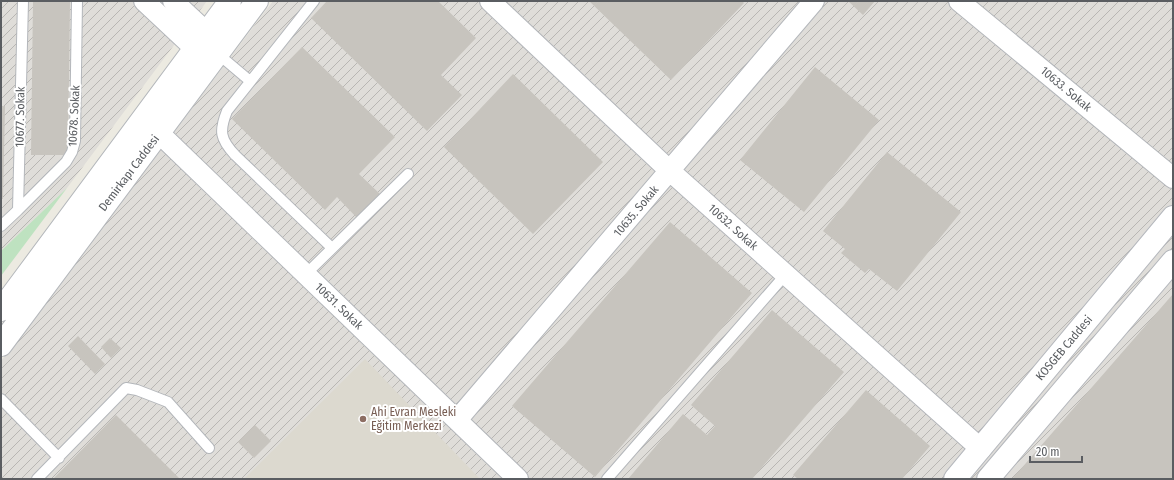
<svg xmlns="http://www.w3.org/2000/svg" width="1174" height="480" viewBox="0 0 1174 480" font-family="'Fira Sans Condensed',sans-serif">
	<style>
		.industrial { fill: url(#industrial-furrows) }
		.education { fill: #dcd9cf }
		.grass { fill: #bee2c0 }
		.building { fill: #c7c4be }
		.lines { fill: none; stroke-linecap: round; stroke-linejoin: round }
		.service-casing { stroke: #b4b7bb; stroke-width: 12 }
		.minor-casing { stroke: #b4b7bb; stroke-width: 22 }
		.tertiary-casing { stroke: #b4b7bb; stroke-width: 24 }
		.secondary-casing { stroke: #b5b8bd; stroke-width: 24 }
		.service { stroke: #fff; stroke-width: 10 }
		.minor { stroke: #fff; stroke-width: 20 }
		.tertiary { stroke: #fff; stroke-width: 22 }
		.secondary { stroke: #fff; stroke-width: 22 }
		.education-dot { fill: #8d6e63; stroke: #fff; stroke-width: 1.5 }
		.labels { text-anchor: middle; stroke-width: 4; stroke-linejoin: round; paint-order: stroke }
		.street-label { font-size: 12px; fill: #5a5d61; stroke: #fff }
		.education-label { font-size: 12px; fill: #785e54; stroke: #fff; text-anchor: start }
	</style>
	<defs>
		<pattern id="industrial-furrows" width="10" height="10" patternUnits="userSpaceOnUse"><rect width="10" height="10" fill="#dfddd9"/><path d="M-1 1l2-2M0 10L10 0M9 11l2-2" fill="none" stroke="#b8b6b3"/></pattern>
	</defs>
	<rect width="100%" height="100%" fill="#eceae1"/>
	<path class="industrial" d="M1 1H207L67 188 1 251Z
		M273 1H1173V479H1V361Z"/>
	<path class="education" d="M365 359 480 479H244Z"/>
	<path class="grass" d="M67 188 1 276V251Z"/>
	<path class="building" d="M33 1H70L68 155H31Z
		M327 1H438L476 38 441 75 462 95 427 131 311 18Z
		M589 1H742L744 3 671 80Z
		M848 1H875L863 15Z
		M302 47 395 137 359 174 380 194 357 218 337 197 325 210 232 119Z
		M815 67 879 120 804 212 740 160Z
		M513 74 603 162 533 234 444 147Z
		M1 106H5L3 199H1Z
		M887 152 961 212 897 291 869 269 865 273 841 253 845 249 823 231Z
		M670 222 752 293 595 477 512 406Z
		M1173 294V479H1012Z
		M772 310 844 372 752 479H628L683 414 707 435 715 426 691 405Z
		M78 336 105 364 95 374 68 346Z
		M110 338 121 348 111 358 101 347Z
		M866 390 930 446 902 479H798L793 475Z
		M116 415 180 479H53Z
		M255 425 271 441 254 458 238 442Z"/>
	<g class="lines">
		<g class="service-casing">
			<path id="service" d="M314 1 227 111C219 131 220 139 235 155L332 248
				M218 54 250 81
				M18 210 66 162 72 152 75 141 77 1
				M1 226 18 210 23 1
				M306 274 408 174
				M1 399 59 458
				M37 479 126 388 137 390 168 402 209 448
				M607 479 786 274"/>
		</g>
		<g class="minor-casing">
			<path id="minor" d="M144 1 207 60
				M173 1 218 43
				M490 1 670 171 981 449
				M959 1 1173 178
				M159 133 518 479
				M457 420 814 1"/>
		</g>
		<g class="tertiary-casing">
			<path id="tertiary" d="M1 310 230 1
				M1 345 257 1"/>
		</g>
		<g class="secondary-casing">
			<path id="secondary" d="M955 479 1173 217
				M988 479 1173 261"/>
		</g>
		<use href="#service" class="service"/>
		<use href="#minor" class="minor"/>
		<use href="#tertiary" class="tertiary"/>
		<use href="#secondary" class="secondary"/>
	</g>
	<circle class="education-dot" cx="363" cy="419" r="4"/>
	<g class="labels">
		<g class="street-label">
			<text transform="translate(1066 89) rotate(40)" y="4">10633. Sokak</text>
			<text transform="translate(74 116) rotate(-87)" y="4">10678. Sokak</text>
			<text transform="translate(20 117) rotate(-89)" y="4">10677. Sokak</text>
			<text transform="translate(129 173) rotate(-53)" y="4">Demirkapı Caddesi</text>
			<text transform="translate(636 211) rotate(-50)" y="4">10635. Sokak</text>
			<text transform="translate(733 227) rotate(42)" y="4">10632. Sokak</text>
			<text transform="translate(339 306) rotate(44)" y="4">10631. Sokak</text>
			<text transform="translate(1064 348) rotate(-50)" y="4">KOSGEB Caddesi</text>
		</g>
		<g class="education-label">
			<text x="371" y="416">Ahi Evran Mesleki<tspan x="371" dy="14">Eğitim Merkezi</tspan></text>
		</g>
	</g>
	<rect width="1174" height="480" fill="none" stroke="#5a5d61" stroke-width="4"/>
	<path d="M1030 456v6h52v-6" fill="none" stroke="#5a5d61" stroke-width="2"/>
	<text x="1036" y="456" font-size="12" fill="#5a5d61" stroke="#ffffff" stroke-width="3" paint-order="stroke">20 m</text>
</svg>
